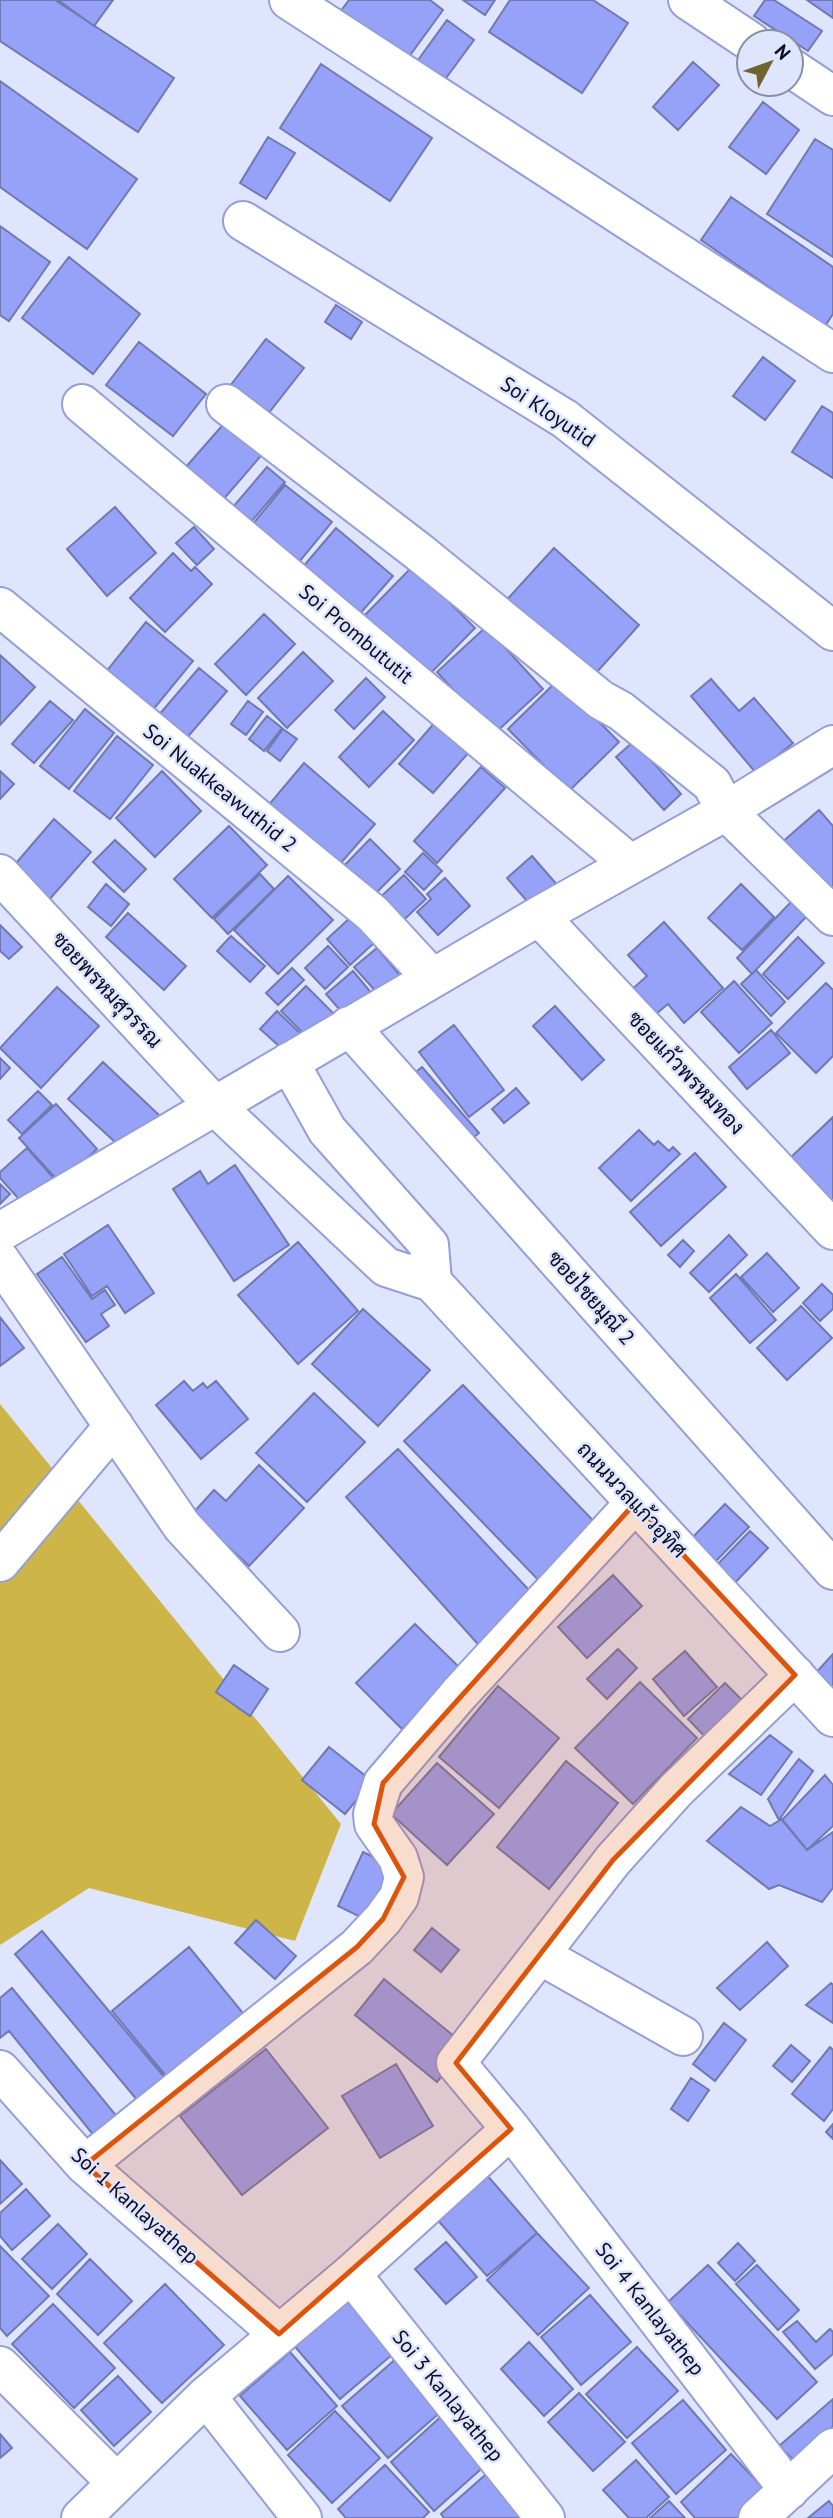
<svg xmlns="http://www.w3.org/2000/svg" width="833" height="2518" viewBox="0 0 833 2518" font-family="'PT Sans',Sarabun,sans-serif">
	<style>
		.green { fill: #ceb547 }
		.building { fill: #96a2f7; stroke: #7079b1; stroke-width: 2 }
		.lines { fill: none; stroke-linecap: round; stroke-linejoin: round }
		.minor-casing { stroke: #949ed8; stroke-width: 42 }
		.minor { stroke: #fff; stroke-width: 38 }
		.marked { fill: #dd550d; fill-opacity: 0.2; stroke: #dd550d; stroke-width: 5; stroke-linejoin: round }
		.labels { text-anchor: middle; stroke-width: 5; stroke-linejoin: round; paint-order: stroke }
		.street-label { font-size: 21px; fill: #0b0d22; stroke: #e0e5fe }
	</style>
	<rect width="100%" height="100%" fill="#e0e5fe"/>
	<path class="green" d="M0 1404 341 1824 295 1941 89 1888 0 1945Z"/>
	<path class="building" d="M0 0H55L174 78 138 132 0 41Z
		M58 0H113L94 26Z
		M349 0H430L443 10 400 69 334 20Z
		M463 0H495L485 15Z
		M510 0H593L628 23 582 93 489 32Z
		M765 0H774L822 31 808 51 754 16Z
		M807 0H833V18Z
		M447 20 474 40 435 93 408 74Z
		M693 62 719 85 678 130 653 107Z
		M321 64 432 138 390 201 280 128Z
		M0 81 137 179 87 249 0 187Z
		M763 102 799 130 766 174 729 147Z
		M268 137 295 153 266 199 240 183Z
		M815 139 833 150V257L767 214Z
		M731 197 833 267V314L825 326 701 240Z
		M0 226 50 262 9 321 0 315Z
		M69 257 140 314 93 374 22 318Z
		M336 305 362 322 351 339 325 322Z
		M266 339 304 368 260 424 223 395Z
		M139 342 206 394 173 436 106 385Z
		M763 357 795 381 765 420 733 396Z
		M822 406 833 413V478L792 452Z
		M228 419 265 451 222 501 185 468Z
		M267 467 285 482 245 529 227 514Z
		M285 485 332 522 290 573 243 536Z
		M115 507 156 553 107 596 67 549Z
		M194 527 214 549 197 565 176 543Z
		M336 528 393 576 357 617 302 568Z
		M554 548 639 625 588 682 502 605Z
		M173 553 191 571 195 567 212 584 165 632 130 598Z
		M413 566 475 628 423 681 361 619Z
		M264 614 295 644 246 695 215 664Z
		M146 622 193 661 152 711 105 673Z
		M486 627 543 689 494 734 437 672Z
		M303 652 333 681 287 728 258 698Z
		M0 655 35 687 0 725Z
		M199 668 227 691 185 740 158 716Z
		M366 678 385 697 354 729 335 710Z
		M711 679 739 711 754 698 793 743 756 773 691 696Z
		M558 680 619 742 569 791 508 729Z
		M50 701 73 720 34 763 12 744Z
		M248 701 263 712 246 735 231 724Z
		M85 709 114 733 69 789 40 766Z
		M383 711 414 740 369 787 339 757Z
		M267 716 282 728 264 751 249 739Z
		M436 721 470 751 433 793 399 764Z
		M283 729 297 739 280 761 267 751Z
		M117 736 153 765 110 819 74 791Z
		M634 741 681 794 664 810 616 757Z
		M304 763 375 824 332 873 262 813Z
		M481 767 505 788 437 863 414 841Z
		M0 771 14 784 0 799Z
		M162 771 201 811 155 857 116 818Z
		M819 810 833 826V904L781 843Z
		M54 819 91 852 48 901 11 869Z
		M229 826 267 865 212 918 174 879Z
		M370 839 400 869 366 903 337 873Z
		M115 840 146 869 124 892 93 862Z
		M423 853 442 871 424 890 405 872Z
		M532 856 559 887 534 909 507 878Z
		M260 874 274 889 228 934 214 919Z
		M404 875 426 899 393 930 371 906Z
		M288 876 333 920 278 974 234 930Z
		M445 878 470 906 438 935 417 912 431 899 427 894Z
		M106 884 129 904 111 926 88 907Z
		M741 884 774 917 742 950 708 918Z
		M791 902 806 917 752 974 737 958Z
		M128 913 186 966 164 990 106 937Z
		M351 917 374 943 350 965 327 939Z
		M664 922 723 988 684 1023 668 1004 644 1024 621 999 647 976 628 955Z
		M0 925 22 947 9 959 0 951Z
		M231 936 265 966 250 982 217 951Z
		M798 937 824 963 788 999 763 974Z
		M328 946 348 967 325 989 305 968Z
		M377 948 402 978 380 996 354 967Z
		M292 968 304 980 278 1005 266 993Z
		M756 970 785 1002 771 1016 741 984Z
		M353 971 373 995 347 1018 326 994Z
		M734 981 772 1023 739 1053 701 1012Z
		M826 983 833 990V1056L816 1073 776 1033Z
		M306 986 334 1014 309 1039 281 1011Z
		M57 987 99 1026 41 1088 0 1048Z
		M555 1006 604 1060 582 1080 533 1026Z
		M277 1011 305 1038 289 1055 260 1029Z
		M454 1025 504 1090 469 1117 419 1052Z
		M771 1030 790 1053 747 1089 729 1067Z
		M0 1058 10 1068 0 1079Z
		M103 1062 160 1116 126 1152 68 1099Z
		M422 1067 479 1133 461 1148 404 1081Z
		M516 1088 529 1103 504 1123 492 1109Z
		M38 1091 52 1105 22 1134 8 1120Z
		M56 1104 97 1149 60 1183 19 1138Z
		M833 1117V1210L787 1161Z
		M639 1130 654 1145 658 1141 669 1151 673 1147 680 1154 631 1201 599 1168Z
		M27 1148 57 1182 27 1208 0 1178V1172Z
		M695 1153 726 1187 661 1246 630 1212Z
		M235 1165 289 1245 234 1281 173 1189 200 1171 208 1184Z
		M0 1184 10 1194 0 1204Z
		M108 1225 154 1293 125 1313 107 1286 92 1296 64 1254Z
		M729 1235 747 1255 709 1292 690 1273Z
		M683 1240 694 1251 680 1267 668 1255Z
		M298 1242 358 1311 298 1364 238 1295Z
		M767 1253 799 1288 773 1312 741 1277Z
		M62 1257 92 1299 105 1290 115 1305 101 1314 109 1326 86 1342 37 1274Z
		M736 1274 776 1320 750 1343 710 1298Z
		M822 1284 833 1295V1309L820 1321 803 1303Z
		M801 1306 832 1338 787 1380 757 1348Z
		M363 1309 430 1370 378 1426 312 1364Z
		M0 1317 24 1348 0 1366Z
		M184 1381 193 1391 203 1383 207 1388 216 1381 248 1419 201 1459 156 1405Z
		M463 1385 605 1533 547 1589 404 1441Z
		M314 1393 365 1442 307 1502 256 1453Z
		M398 1449 540 1602 485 1652 346 1497Z
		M259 1465 304 1508 249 1566 193 1513 214 1490 226 1501Z
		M725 1504 749 1527 714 1563 690 1540Z
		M750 1531 768 1548 730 1588 711 1571Z
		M613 1575 642 1606 587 1658 558 1627Z
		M415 1624 461 1669 402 1729 356 1683Z
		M618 1649 637 1668 607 1699 587 1679Z
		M685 1651 717 1687 684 1716 653 1679Z
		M833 1654V1688L831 1690 814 1675Z
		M234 1665 268 1689 250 1716 216 1692Z
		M640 1682 697 1738 633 1804 575 1748Z
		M725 1683 748 1706 710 1742 688 1719Z
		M498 1686 559 1738 499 1808 439 1757Z
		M770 1735 792 1752 761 1795 729 1774Z
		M329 1747 372 1781 345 1814 302 1780Z
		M799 1759 813 1771 779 1820 768 1799Z
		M566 1761 618 1803 549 1889 497 1847Z
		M437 1763 494 1814 447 1865 391 1814Z
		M825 1775 833 1785V1826L807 1850 782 1820Z
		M741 1807 770 1826 782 1819 807 1850 833 1832V1888L822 1902 779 1885 769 1889 707 1841Z
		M363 1852 398 1869 373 1923 338 1906Z
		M256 1920 296 1956 275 1979 235 1943Z
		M432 1928 459 1950 441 1972 414 1950Z
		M42 1931 170 2084 143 2107 15 1954Z
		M767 1942 788 1966 740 2010 717 1988Z
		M189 1947 247 2018 171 2082 112 2011Z
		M384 1979 466 2046 437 2082 355 2015Z
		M831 1983 833 1985V2023L806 2005Z
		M12 1988 123 2124 100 2143 9 2031 0 2038V1998Z
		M724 2023 746 2040 715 2081 693 2064Z
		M791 2045 810 2061 792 2082 773 2066Z
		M830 2047 833 2050V2109L824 2121 792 2094Z
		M266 2049 328 2128 242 2195 180 2116Z
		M396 2064 433 2126 380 2158 342 2096Z
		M691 2078 709 2090 688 2121 671 2109Z
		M833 2124V2139L826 2132Z
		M0 2160 22 2184 0 2204Z
		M486 2174 537 2233 487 2276 435 2217Z
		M26 2189 50 2216 12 2250 0 2236V2213Z
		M58 2224 87 2254 52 2289 22 2259Z
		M537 2233 589 2288 538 2335 487 2280Z
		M446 2242 477 2277 446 2304 415 2269Z
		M738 2243 755 2261 735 2281 718 2263Z
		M0 2246 49 2296 7 2336 0 2328Z
		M90 2259 132 2301 98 2335 57 2294Z
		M708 2265 817 2382 777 2419 668 2302Z
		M757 2265 799 2310 778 2330 736 2284Z
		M165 2284 224 2345 162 2403 104 2343Z
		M590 2295 631 2342 581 2385 541 2337Z
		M344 2297 393 2354 340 2399 291 2342Z
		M53 2304 115 2368 74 2408 12 2344Z
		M797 2321 816 2342 830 2329 833 2332V2354L815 2369 783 2332Z
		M529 2342 573 2389 544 2416 501 2369Z
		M637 2347 678 2391 627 2438 586 2394Z
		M290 2352 337 2406 287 2450 240 2396Z
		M398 2357 444 2409 388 2458 342 2406Z
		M118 2376 151 2412 114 2446 81 2410Z
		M579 2393 625 2442 593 2471 548 2422Z
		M833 2399V2426L795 2461 779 2446Z
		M683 2400 726 2450 676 2494 632 2443Z
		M335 2411 380 2458 332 2503 288 2455Z
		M446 2412 489 2462 434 2511 391 2462Z
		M0 2434 12 2448 0 2458Z
		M731 2454 770 2495 746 2518H695L681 2502Z
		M636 2460 669 2497 646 2518H629L603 2490Z
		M385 2465 429 2512 423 2518H346L338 2509Z
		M492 2469 536 2518H444L441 2514Z
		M669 2501 685 2518H650Z
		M829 2501 833 2506V2518H808Z"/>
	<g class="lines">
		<g class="minor-casing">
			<path id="minor" d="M289 0 833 353
				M688 0 751 42
				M791 68 833 96
				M243 221 565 419 833 631
				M82 404 630 864
				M226 404 419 552 601 700 621 711 712 784 726 811 833 916
				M0 607 373 914 432 978
				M0 874 214 1105 386 1267 432 1282 833 1717
				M539 916 833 1230
				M349 1026 833 1570
				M289 1062 327 1130 429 1245 432 1282
				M0 1232 539 916 726 811 833 745
				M0 1260 182 1526 280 1632
				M0 1562 114 1426
				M540 1955 683 2036
				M0 2070 85 2165 279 2334
				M85 2165 357 1947 383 1919 399 1897 404 1877 398 1858 374 1824 373 1814 383 1783 459 1694 635 1503
				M351 2274 545 2518
				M0 2366 117 2483
				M206 2396 302 2518
				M789 2490 511 2129 456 2063 613 1860 676 1790 795 1675
				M81 2518 206 2396 351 2274 511 2129
				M758 2518 833 2448"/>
		</g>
		<use href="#minor" class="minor"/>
	</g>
	<path class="marked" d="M635 1503 795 1675 613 1860 456 2063 511 2129 279 2334 85 2165 357 1947 383 1919 404 1877 374 1824 383 1783Z"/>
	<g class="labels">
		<g class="street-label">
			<text transform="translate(548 412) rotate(34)" y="7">Soi Kloyutid</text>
			<text transform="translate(356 634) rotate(40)" y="7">Soi Prombututit</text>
			<text transform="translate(220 788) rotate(39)" y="7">Soi Nuakkeawuthid 2</text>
			<text transform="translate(107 990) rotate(47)" y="7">ซอยพรหมสุวรรณ</text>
			<text transform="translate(686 1073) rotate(47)" y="7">ซอยแก้วพรหมทอง</text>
			<text transform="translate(591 1298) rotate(48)" y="7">ซอยไชยมุณี 2</text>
			<text transform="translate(632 1500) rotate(47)" y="7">ถนนนวลแก้วอุทิศ</text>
			<text transform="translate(135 2206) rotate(42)" y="7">Soi 1 Kanlayathep</text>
			<text transform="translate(650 2309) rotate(52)" y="7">Soi 4 Kanlayathep</text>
			<text transform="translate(448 2396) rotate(51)" y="7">Soi 3 Kanlayathep</text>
		</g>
	</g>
	<g transform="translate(770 63) rotate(49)"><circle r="33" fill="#e0e5fe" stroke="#8b8fa6" stroke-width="2"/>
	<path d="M0-5L12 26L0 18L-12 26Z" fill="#6f6330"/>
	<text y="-10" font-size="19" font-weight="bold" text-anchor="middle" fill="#0b0d22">N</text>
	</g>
</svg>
